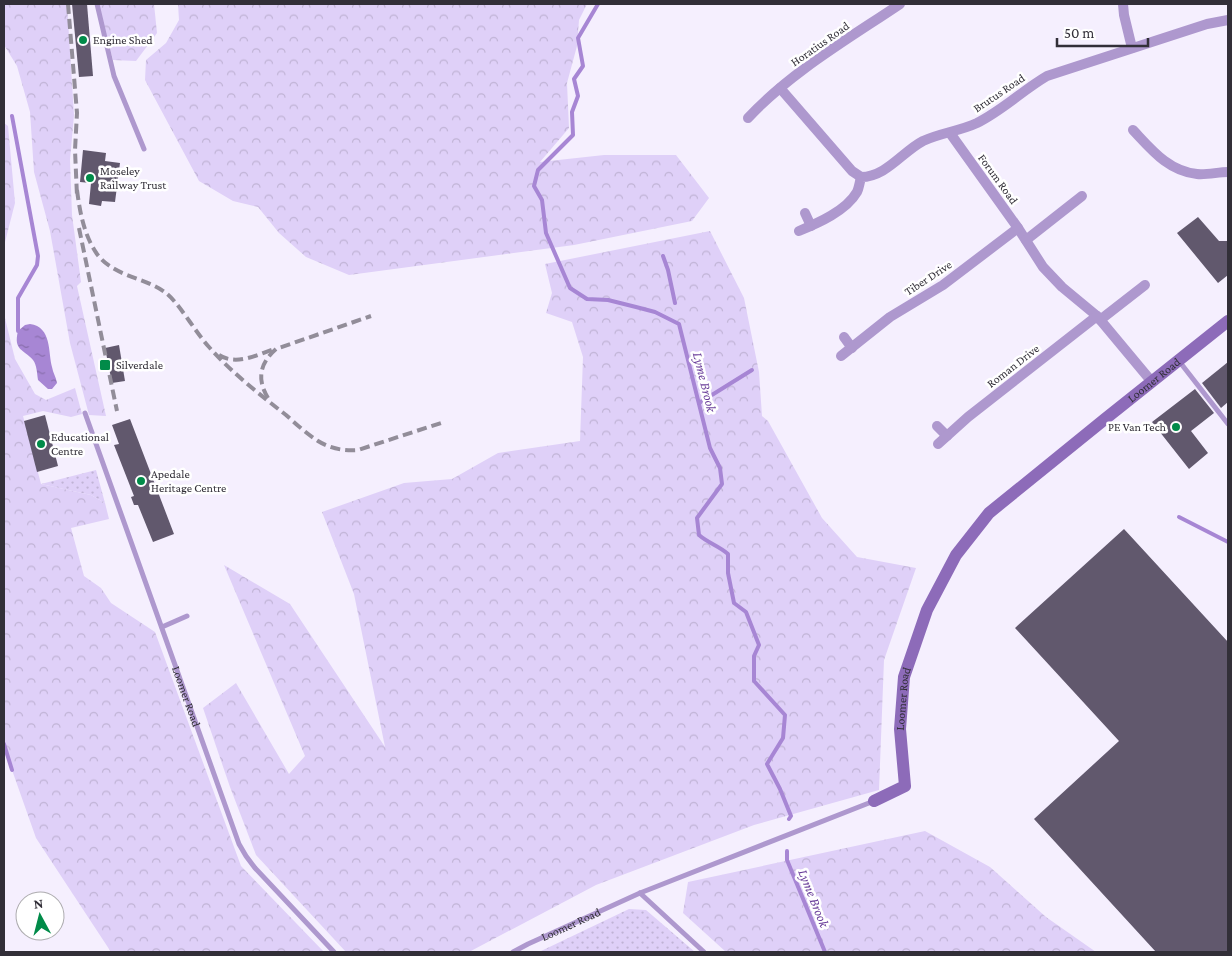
<svg xmlns="http://www.w3.org/2000/svg" width="1232" height="956" font-family="'Crimson Pro',serif">
<defs>
<pattern id="grass-dots" width="8" height="8" patternUnits="userSpaceOnUse" patternTransform="scale(1.25)"><rect width="8" height="8" fill="#dfd0f8"/><path d="M2 2h.1M6 6h.1" fill="none" stroke="#c0b3d5" stroke-width="1.8" stroke-linecap="round"/></pattern>
<pattern id="forest-crowns" width="20" height="18" patternUnits="userSpaceOnUse" patternTransform="scale(1.25)"><rect width="20" height="18" fill="#dfd0f8"/><path d="M2 6a3 3 0 1 1 6 0M12 15a3 3 0 1 1 6 0" fill="none" stroke="#c0b3d5"/></pattern>
<pattern id="water-ripples" width="26" height="14" patternUnits="userSpaceOnUse" patternTransform="scale(1.25)"><rect width="26" height="14" fill="#a786d4"/><path d="M2 4q2-2 4 0t4 0M15 11q2-2 4 0t4 0" fill="none" stroke="#896ead"/></pattern>
</defs>
<rect width="100%" height="100%" fill="#f5effe"/>
<g fill="url(#grass-dots)">
<path d="M96 470 105 503 91 495 41 484Z"/>
<path d="M629 909 646 910 695 952H539Z"/>
</g>
<g fill="url(#forest-crowns)">
<path d="M4 4H67L74 115 70 160 72 215 81 282 77 286 106 416 89 415 70 343 50 231 34 172 30 112 17 66 4 45Z"/>
<path d="M98 4H154L157 33 136 61 113 60Z"/>
<path d="M178 4H587L579 20 577 46 567 83 569 128 540 162 604 155H676L709 198 692 221 574 245 349 275 306 257 279 233 258 207 233 201 199 181 145 80 146 60 166 43 179 20Z"/>
<path d="M4 123 8 126 15 203 4 246Z"/>
<path d="M710 231 744 298 759 372 762 416 768 421 822 518 857 557 916 568 884 660 879 790 754 825 596 885 469 952H346L256 855 230 787 203 708 236 683 289 774 305 756 224 565 290 604 385 747 354 594 322 512 404 483 452 479 498 453 580 441 583 357 572 322 546 313 552 293 545 264Z"/>
<path d="M4 314 15 359 35 394 46 400 75 388 82 414 71 417 43 411 23 416 41 484 91 495 105 503 109 519 71 528 84 576 101 588 111 603 155 632 241 866 324 952H111L36 838 12 770 4 752Z"/>
<path d="M925 831 990 867 1046 917 1096 952H726L683 913 688 882Z"/>
</g>
<path fill="url(#water-ripples)" d="M30 324C52 327 48 352 52 367 53 373 56 377 57 383L52 389H48L38 380C37 374 37 365 33 360 24 349 13 351 18 331L25 325Z"/>
<g fill="none" stroke-linecap="round" stroke-linejoin="round">
<g stroke="#a786d4" stroke-width="4">
<path d="M598 4 578 38 583 66 574 79 578 96 572 112 573 135 538 170 534 186 542 200 546 233 570 288 587 299 608 300 636 307 655 312 679 324 710 448 720 468 722 484 697 518 699 535C708 543 719 546 728 554V573L734 603 746 612 759 645 754 656V681L785 715 783 738 767 764 780 789 791 816 789 819"/>
<path d="M12 116 38 256 37 265 18 298V331"/>
<path d="M663 256 668 270 675 303"/>
<path d="M699 403 752 370"/>
<path d="M1179 517 1228 542"/>
<path d="M4 744 12 770"/>
<path d="M787 851V860L825 952"/>
</g>
</g>
<g fill="#61586d">
<path d="M72 4H87L93 76 79 77Z"/>
<path d="M83 150 106 153 105 161 120 163 115 202 102 201 101 206 89 204 91 183 80 182Z"/>
<path d="M1198 217 1219 241H1228V275L1218 283 1177 233Z"/>
<path d="M119 345 125 381 112 383 105 348Z"/>
<path d="M1228 362V402L1221 408 1202 383Z"/>
<path d="M1195 389 1214 413 1191 431 1208 453 1189 469 1152 422Z"/>
<path d="M45 415 58 466 37 472 24 421Z"/>
<path d="M130 419 174 534 153 542 138 505H134L131 497 134 496 114 445 119 444 112 425Z"/>
<path d="M1124 529 1228 642V952H1156L1034 819 1119 741 1015 628Z"/>
</g>
<g fill="none" stroke-linecap="round" stroke-linejoin="round">
<g stroke="#ae98ce" stroke-width="5">
<path d="M97 4 114 76 144 149"/>
<path d="M1179 361 1228 424"/>
<path id="s1" d="M85 413 239 844 246 856 255 868 334 952"/>
<path d="M162 627 187 616"/>
<path d="M640 893 704 952"/>
<path id="s2" d="M513 952 528 944 640 893 874 801"/>
</g>
<g stroke="#ae98ce" stroke-width="10">
<path d="M1123 4 1124 15 1132 48"/>
<path d="M780 88 852 171 861 177"/>
<path d="M748 118C791 72 848 39 900 4"/>
<path d="M1133 130C1151 149 1168 171 1197 174 1207 175 1218 172 1228 172"/>
<path d="M950 133 1018 228 1043 267 1062 287 1097 316 1152 382"/>
<path d="M805 213 811 226"/>
<path d="M799 231C818 223 846 211 857 192 859 188 860 181 861 177 886 177 902 152 923 141 940 133 960 131 977 123 1003 110 1023 90 1047 76L1207 24 1228 20"/>
<path d="M1026 240 1082 196"/>
<path d="M1100 320 1145 285"/>
<path d="M844 337 852 348"/>
<path d="M841 356 890 317 943 285 1018 228"/>
<path d="M937 426 947 436"/>
<path d="M938 444 968 417 1097 316"/>
</g>
<path stroke="#8d6bb9" stroke-width="12" id="s3" d="M874 801 905 786 900 729 904 677 927 610 956 555 989 513 1105 419 1228 321"/>
<g stroke="#928d99" stroke-width="4" stroke-dasharray="10 5" stroke-linecap="butt">
<path d="M68 4 77 113 75 150 77 196"/>
<path d="M77 190C80 213 84 235 97 254 114 277 145 277 166 293 179 303 196 333 209 347 231 372 259 394 286 415 296 424 307 434 318 441 331 449 344 451 358 450L441 423"/>
<path d="M79 228 117 411"/>
<path d="M219 355C236 366 257 355 274 349"/>
<path d="M268 398C257 380 259 364 276 349L371 316"/>
</g>
</g>
<g fill="#018b49" stroke="#fff" stroke-width="2">
<circle cx="83" cy="40" r="5"/>
<circle cx="90" cy="178" r="5"/>
<rect x="99" y="359" width="12" height="12" rx="2.5"/>
<circle cx="1176" cy="427" r="5"/>
<circle cx="41" cy="444" r="5"/>
<circle cx="141" cy="481" r="5"/>
</g>
<g text-anchor="middle" stroke-width="5" stroke-linejoin="round" paint-order="stroke">
<g font-size="12" fill="#322f38" stroke="#fff" text-anchor="start">
<text x="93" y="44">Engine Shed</text>
<text x="100" y="175">Moseley<tspan x="100" dy="14">Railway Trust</tspan></text>
<text x="116" y="369">Silverdale</text>
<text x="1166" y="431" text-anchor="end">PE Van Tech</text>
<text x="51" y="441">Educational<tspan x="51" dy="14">Centre</tspan></text>
<text x="151" y="478">Apedale<tspan x="151" dy="14">Heritage Centre</tspan></text>
</g>
<g font-size="12" fill="#322f38" stroke="#fff">
<text transform="translate(820 44) rotate(-35)" y="4">Horatius Road</text>
<text transform="translate(999 93) rotate(-34)" y="4">Brutus Road</text>
<text transform="translate(998 179) rotate(54)" y="4">Forum Road</text>
<text transform="translate(928 278) rotate(-33)" y="4">Tiber Drive</text>
<text transform="translate(1013 366) rotate(-38)" y="4">Roman Drive</text>
<text dy="4" stroke="none"><textPath href="#s3" startOffset="542">Loomer Road</textPath></text>
<text dy="4" stroke="none"><textPath href="#s1" startOffset="301">Loomer Road</textPath></text>
<text dy="4" stroke="none"><textPath href="#s3" startOffset="122">Loomer Road</textPath></text>
<text dy="4" stroke="none"><textPath href="#s2" startOffset="64">Loomer Road</textPath></text>
</g>
<g font-size="14" font-style="italic" fill="#693d99" stroke="#fff">
<text transform="translate(705 382) rotate(76)" y="5">Lyme Brook</text>
<text transform="translate(814 898) rotate(68)" y="5">Lyme Brook</text>
</g>
</g>
<rect width="1232" height="956" fill="none" stroke="#322f38" stroke-width="10"/>
<g transform="translate(40 916) rotate(353)"><circle r="24" fill="#ffffff" stroke="#adacaf"/>
<path d="M0-4L9 19L0 12L-9 19Z" fill="#018b49"/>
<text y="-8" font-size="14" font-weight="bold" text-anchor="middle" fill="#322f38">N</text>
</g>
<path d="M1057 38v8h91v-8" fill="none" stroke="#322f38" stroke-width="2.5"/>
<text x="1064" y="38" font-size="15" fill="#322f38" stroke="#ffffff" stroke-width="4" paint-order="stroke">50 m</text>
</svg>
